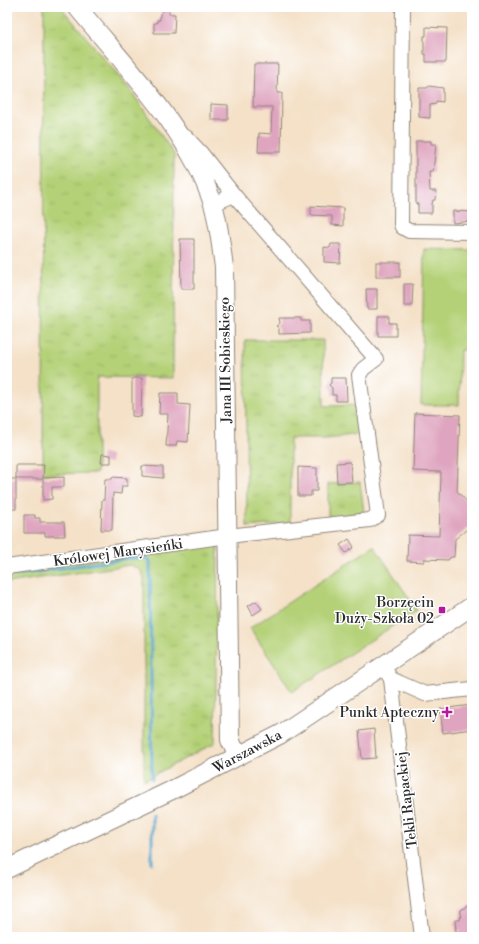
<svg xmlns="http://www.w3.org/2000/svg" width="479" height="944" font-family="'Libre Bodoni',serif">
<defs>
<pattern id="grass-tufts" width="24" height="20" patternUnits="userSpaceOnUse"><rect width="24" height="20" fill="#b4d177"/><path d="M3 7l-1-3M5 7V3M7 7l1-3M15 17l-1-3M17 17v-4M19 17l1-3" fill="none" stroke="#9bb467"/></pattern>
</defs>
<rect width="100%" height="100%" fill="#fff"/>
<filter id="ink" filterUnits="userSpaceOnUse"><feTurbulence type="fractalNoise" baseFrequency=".025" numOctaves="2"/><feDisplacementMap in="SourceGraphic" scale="8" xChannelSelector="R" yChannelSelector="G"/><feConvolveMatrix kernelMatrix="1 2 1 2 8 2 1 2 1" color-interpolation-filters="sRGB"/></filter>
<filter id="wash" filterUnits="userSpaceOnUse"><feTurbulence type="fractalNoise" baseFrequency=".012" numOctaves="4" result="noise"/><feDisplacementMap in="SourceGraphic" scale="16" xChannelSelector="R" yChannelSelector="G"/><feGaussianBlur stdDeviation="0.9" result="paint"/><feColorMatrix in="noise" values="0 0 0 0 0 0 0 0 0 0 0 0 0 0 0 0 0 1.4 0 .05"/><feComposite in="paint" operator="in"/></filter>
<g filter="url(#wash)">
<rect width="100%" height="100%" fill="#f4e1c8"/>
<g fill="url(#grass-tufts)" stroke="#707e51">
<path d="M44 7H61L131 91 174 154 173 378 97 377V473L43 474Z"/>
<path d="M245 340H323L324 406 358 405 362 434 326 438H290V523L247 527Z"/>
<path d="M360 482 364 512 328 518V484Z"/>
<path d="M213 543 218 548 215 743 144 780V577L140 570 131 565 7 583V572Z"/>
</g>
<g fill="#b4d177" stroke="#707e51">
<path d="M424 249 472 250V350H460L459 405H421Z"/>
<path d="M374 546 417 610 292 692 250 628Z"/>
</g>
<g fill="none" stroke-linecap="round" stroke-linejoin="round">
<g stroke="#59a4d1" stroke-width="3">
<path d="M7 576 131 558H146L150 561 152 779"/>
<path d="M152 814V863"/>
</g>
</g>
<g id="blocks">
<g fill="#dfa4bf">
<path d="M167 7H169V14H175L174 33H154V23H157V20H160V14Z"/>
<path d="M426 27 447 28 446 62H426V54H424V36H426Z"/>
<path d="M254 64H278L277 93H282L281 152H258L259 133 271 134 272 107H253Z"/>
<path d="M429 86 443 88V102L436 101V104L430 105V118L419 117V88H427Z"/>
<path d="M211 104 228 105V120H211Z"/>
<path d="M416 141H431V144H436L433 172H429L430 191H436L435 200H433L432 204V213H418V204H416Z"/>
<path d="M311 206 343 208V226L332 225V216L311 215Z"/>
<path d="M453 211 472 212V221L453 223Z"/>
<path d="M180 239H194V289H181Z"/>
<path d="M331 244H341L340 263 324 262V247L330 248Z"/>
<rect x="376" y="262" width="24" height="15"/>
<path d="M404 284H413L412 306H404Z"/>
<path d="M366 289H377V309H367Z"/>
<path d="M378 316H389V323H396V336H378Z"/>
<path d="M279 318H301V321H310V333L279 334V328L276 326 280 323Z"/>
<path d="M132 378H142L141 417 132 416Z"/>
<path d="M331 378H346L347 401H336V395H332V388L329 385 331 383Z"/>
<path d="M160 393H178V404L190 405 188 442 177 441 176 446H166L168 414H159Z"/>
<path d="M415 413 460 415 457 491 472 507V525L455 539 454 557H451L448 560 424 559V562L407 561 408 535 439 536 441 472 413 471Z"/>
<path d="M102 454 111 455V463H101Z"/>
<path d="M350 462 352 482 337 483 336 463Z"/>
<path d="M16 465H44L43 478 64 477V487H52V499L43 500V479H16Z"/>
<path d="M142 466 163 467V478L142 476Z"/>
<path d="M298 467 317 468V491H311V496H298Z"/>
<path d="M112 477 127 478V486H122L121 494 113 493 112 530H101L102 500H104L105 479H112Z"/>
<rect x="7" y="479" width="9" height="30"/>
<path d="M24 515H35V518H40V522H64L65 536H45V533H24Z"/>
<path d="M349 539 354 547 346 553 340 545Z"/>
<path d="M256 601 262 609 253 615 248 606Z"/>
<path d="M472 705V729L443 733 440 709Z"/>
<path d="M374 729 376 758 362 759 359 731Z"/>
<path d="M472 903V937H461V931L456 932 455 920H460L461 910Z"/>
</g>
</g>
</g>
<g filter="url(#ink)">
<use href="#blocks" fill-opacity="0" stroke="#90867a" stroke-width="1"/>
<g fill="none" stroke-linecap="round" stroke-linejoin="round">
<g stroke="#90867a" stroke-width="16">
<g id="minor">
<path d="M403 7 401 224 402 227 409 231 472 232"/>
<path d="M186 137 201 153 234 195"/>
<path d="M7 567 228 536 370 520 378 515 359 375 363 369 376 359 234 195 213 204"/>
<path d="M383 666 391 679 422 937"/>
<path d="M391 679 425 694 472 689"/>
</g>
</g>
<g stroke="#90867a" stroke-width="20">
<g id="major">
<path d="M77 7C126 67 189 130 213 204 219 224 221 246 224 267L230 740 238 756"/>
<path d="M7 869 172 790 281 734 472 606"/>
</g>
</g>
<use href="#minor" stroke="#fff" stroke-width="14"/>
<use href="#major" stroke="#fff" stroke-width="18"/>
</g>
</g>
<g fill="#b5179e" stroke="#fff" stroke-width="1.5">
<rect x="438" y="606" width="8" height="8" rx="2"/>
<path d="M445 706h4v4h4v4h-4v4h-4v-4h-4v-4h4z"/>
</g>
<g text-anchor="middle" stroke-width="3" stroke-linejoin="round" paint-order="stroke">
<g font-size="14" fill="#2b2b2b" stroke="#fff">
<text transform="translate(225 360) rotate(-91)" y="5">Jana III Sobieskiego</text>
<text transform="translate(118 552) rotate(-8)" y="5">Królowej Marysieńki</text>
<text transform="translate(247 751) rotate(-28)" y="5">Warszawska</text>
<text transform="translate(406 800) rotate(-97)" y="5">Tekli Rapackiej</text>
</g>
<g font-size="14" fill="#2b2b2b" stroke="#fff" text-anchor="end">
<text x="434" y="607">Borzęcin<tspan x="434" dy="16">Duży-Szkoła 02</tspan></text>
<text x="439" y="717">Punkt Apteczny</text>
</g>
</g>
<rect width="479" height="944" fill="none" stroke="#fff" stroke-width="24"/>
</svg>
